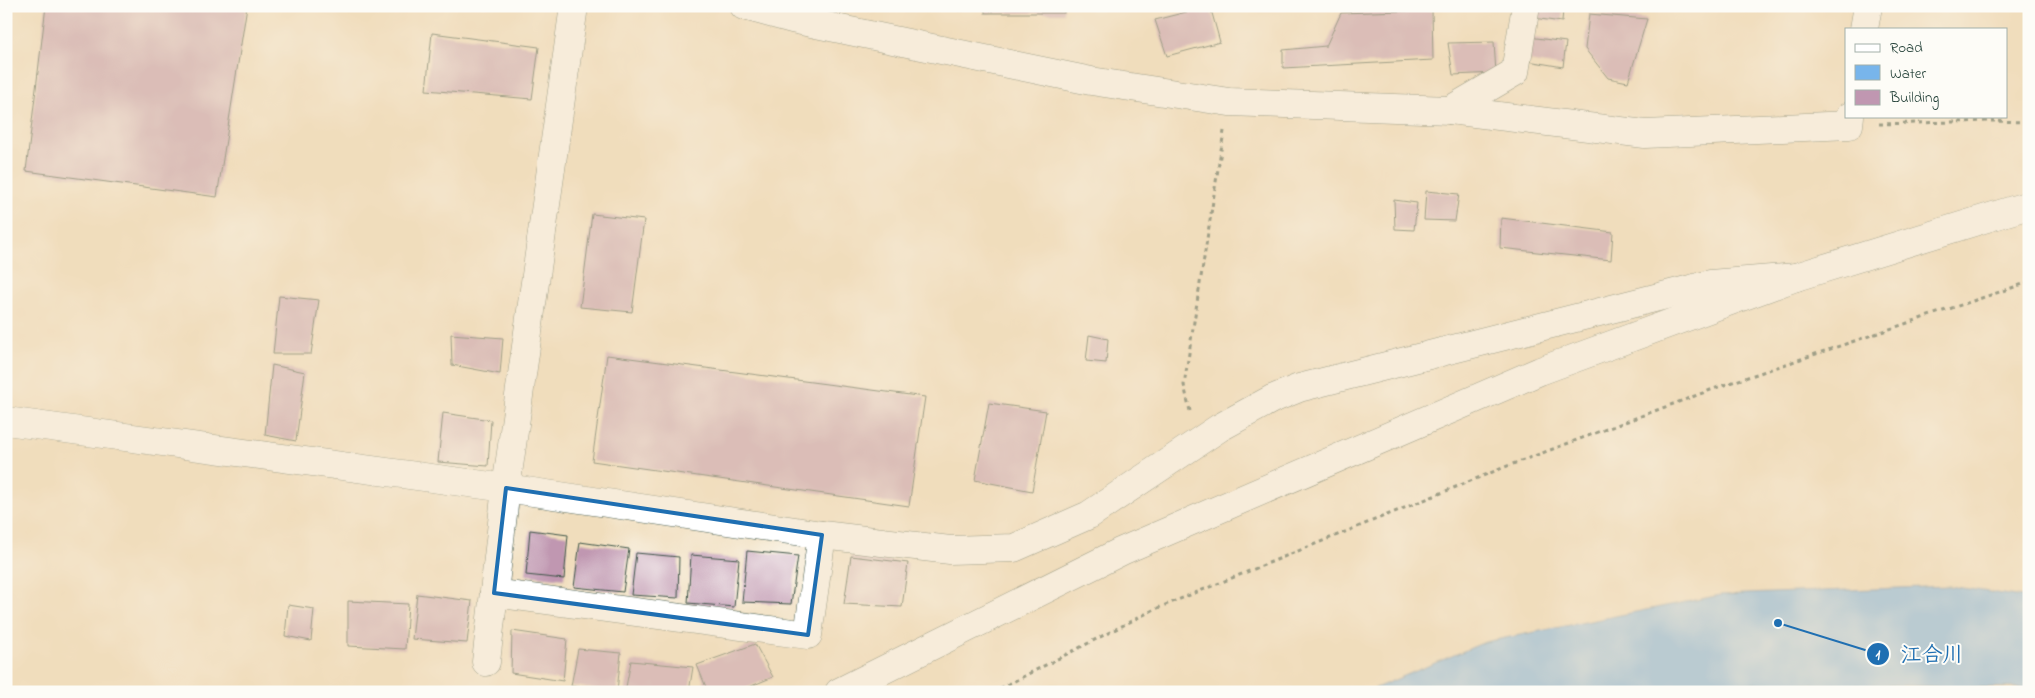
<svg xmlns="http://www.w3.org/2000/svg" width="2035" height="698" font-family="'Indie Flower','Klee One',sans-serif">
<rect width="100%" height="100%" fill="#fdfcf7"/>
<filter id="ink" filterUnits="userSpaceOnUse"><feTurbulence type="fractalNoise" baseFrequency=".02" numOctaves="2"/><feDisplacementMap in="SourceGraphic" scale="10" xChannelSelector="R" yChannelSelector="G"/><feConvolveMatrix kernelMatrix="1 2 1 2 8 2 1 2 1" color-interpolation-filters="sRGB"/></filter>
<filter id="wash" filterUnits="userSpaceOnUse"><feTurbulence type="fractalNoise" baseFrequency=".0096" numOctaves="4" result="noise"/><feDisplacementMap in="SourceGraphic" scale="20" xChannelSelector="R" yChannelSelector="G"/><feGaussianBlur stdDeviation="1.12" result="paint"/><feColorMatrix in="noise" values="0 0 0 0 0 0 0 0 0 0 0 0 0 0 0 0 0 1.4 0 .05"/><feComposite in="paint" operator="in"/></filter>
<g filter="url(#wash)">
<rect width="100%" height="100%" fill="#f0ddbc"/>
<path fill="#78b5eb" stroke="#4c7990" d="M1949 586 2029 598V690L2021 688 1741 683 1709 692H1366L1485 642 1721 595Z"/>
<g id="blocks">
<g fill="#c097b1">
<path d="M46 6H247L217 197 26 171Z"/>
<path d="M936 6H960V11Z"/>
<rect x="985" y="6" width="79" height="7"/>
<path d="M1210 6 1220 42 1167 56 1155 20Z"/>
<path d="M1535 6H1551L1563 9 1562 22 1533 18Z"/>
<path d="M1432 10 1433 60 1283 68V50L1326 46 1341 13Z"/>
<path d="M1589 14 1647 19 1628 82 1608 78 1585 49Z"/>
<path d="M432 33 539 47 532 99 426 90Z"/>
<path d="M1529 37 1566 42 1563 67 1528 61Z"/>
<path d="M1494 42 1496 73 1453 75 1448 43Z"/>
<path d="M1426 191 1459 194 1455 221 1424 220Z"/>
<path d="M1394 200 1417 203 1414 230 1395 229Z"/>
<path d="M592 214 644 220 632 312 580 307Z"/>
<path d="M1501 218 1613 232 1611 260 1500 248Z"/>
<path d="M279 296 319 300 311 354H273Z"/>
<path d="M451 334 503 338 500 374 452 365Z"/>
<path d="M1089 335 1108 339 1106 363 1086 361Z"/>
<path d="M607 355 925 397 909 506 592 461Z"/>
<path d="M272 365 305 372 296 441 265 435Z"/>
<path d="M989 403 1046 411 1032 491 975 480Z"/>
<path d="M443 413 491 420 488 466 438 462Z"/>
<path d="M530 530 568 535 564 579 526 575Z"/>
<path d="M580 542 629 549 623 592 574 587Z"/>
<path d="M747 551 798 556 791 604 742 602Z"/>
<path d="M636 553 679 557 678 598 631 595Z"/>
<path d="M691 555 739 559 734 607 688 603Z"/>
<path d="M851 556 908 563 902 607 844 604Z"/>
<path d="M417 594 472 601 467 643 412 639Z"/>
<path d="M348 601 408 604 405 649 348 646Z"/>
<path d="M288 605 314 609 311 641 285 636Z"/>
<path d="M512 631 567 639 563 681 511 673Z"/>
<path d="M755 644 773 677 737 692H708L697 665Z"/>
<path d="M578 649 621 653 617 691 571 686Z"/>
<path d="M631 661 693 667 689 692H625Z"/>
</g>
</g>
</g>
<g filter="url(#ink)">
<use href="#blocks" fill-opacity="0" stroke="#3e5548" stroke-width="1"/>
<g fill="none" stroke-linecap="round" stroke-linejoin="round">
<g stroke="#3e5548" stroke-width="29">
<g id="minor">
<path d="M744 6 792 19 1091 81 1229 102 1450 110 1645 134 1849 125 1850 116"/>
<path d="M1864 29 1868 6"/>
<path d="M1450 110 1515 72 1526 6"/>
<path d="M6 421 506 488 822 535 950 550 1014 548 1089 515 1219 428 1272 399 1299 388 1710 284 1796 277"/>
<path d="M494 593 808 635 822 535"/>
<path d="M486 662 506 488 574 6"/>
<path d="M839 692 1122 551 1540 371 1796 277 2029 205"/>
</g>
</g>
<g stroke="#3e5548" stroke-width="3" stroke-dasharray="4 4" stroke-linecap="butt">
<path d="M1879 124 1991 121 2029 122"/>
<path d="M1190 411 1184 385 1224 131"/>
<path d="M993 692 1153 610 1510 465 1724 385 2029 282"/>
</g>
<use href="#minor" stroke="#fff" stroke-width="28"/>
</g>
</g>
<path d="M0 0H2035V698H0ZM506 488 822 535 808 635 494 593Z" fill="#f0ddbc" fill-opacity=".55" fill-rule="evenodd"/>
<path fill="none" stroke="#1f6fb2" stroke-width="4" stroke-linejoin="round" d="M506 488 822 535 808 635 494 593Z"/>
<path fill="none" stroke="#1f6fb2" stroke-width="2" d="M1778 623L1878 654"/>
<g fill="#1f6fb2" stroke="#fdfcf7" stroke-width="2">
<circle cx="1778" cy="623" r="5"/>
<circle cx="1878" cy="654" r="12"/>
</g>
<g font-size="15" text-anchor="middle" font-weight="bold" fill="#fff">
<text x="1878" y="659">1</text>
</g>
<g font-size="21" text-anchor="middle" font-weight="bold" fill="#1f6fb2" stroke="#fdfcf7" stroke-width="4" stroke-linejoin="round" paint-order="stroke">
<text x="1932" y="661">江合川</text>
</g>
<rect width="2035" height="698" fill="none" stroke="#fdfcf7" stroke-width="25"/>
<rect x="1845" y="28" width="162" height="90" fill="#fdfcf7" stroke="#a4b0a9"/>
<rect x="1855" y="44" width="25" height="8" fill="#ffffff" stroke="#a4b0a9"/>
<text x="1890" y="52" font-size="15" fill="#1f3d34">Road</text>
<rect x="1855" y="65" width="25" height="15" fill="#78b5eb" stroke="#a4b0a9"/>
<text x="1890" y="78" font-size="15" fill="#1f3d34">Water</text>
<rect x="1855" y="90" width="25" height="15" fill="#c097b1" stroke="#a4b0a9"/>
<text x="1890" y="102" font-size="15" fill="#1f3d34">Building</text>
</svg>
